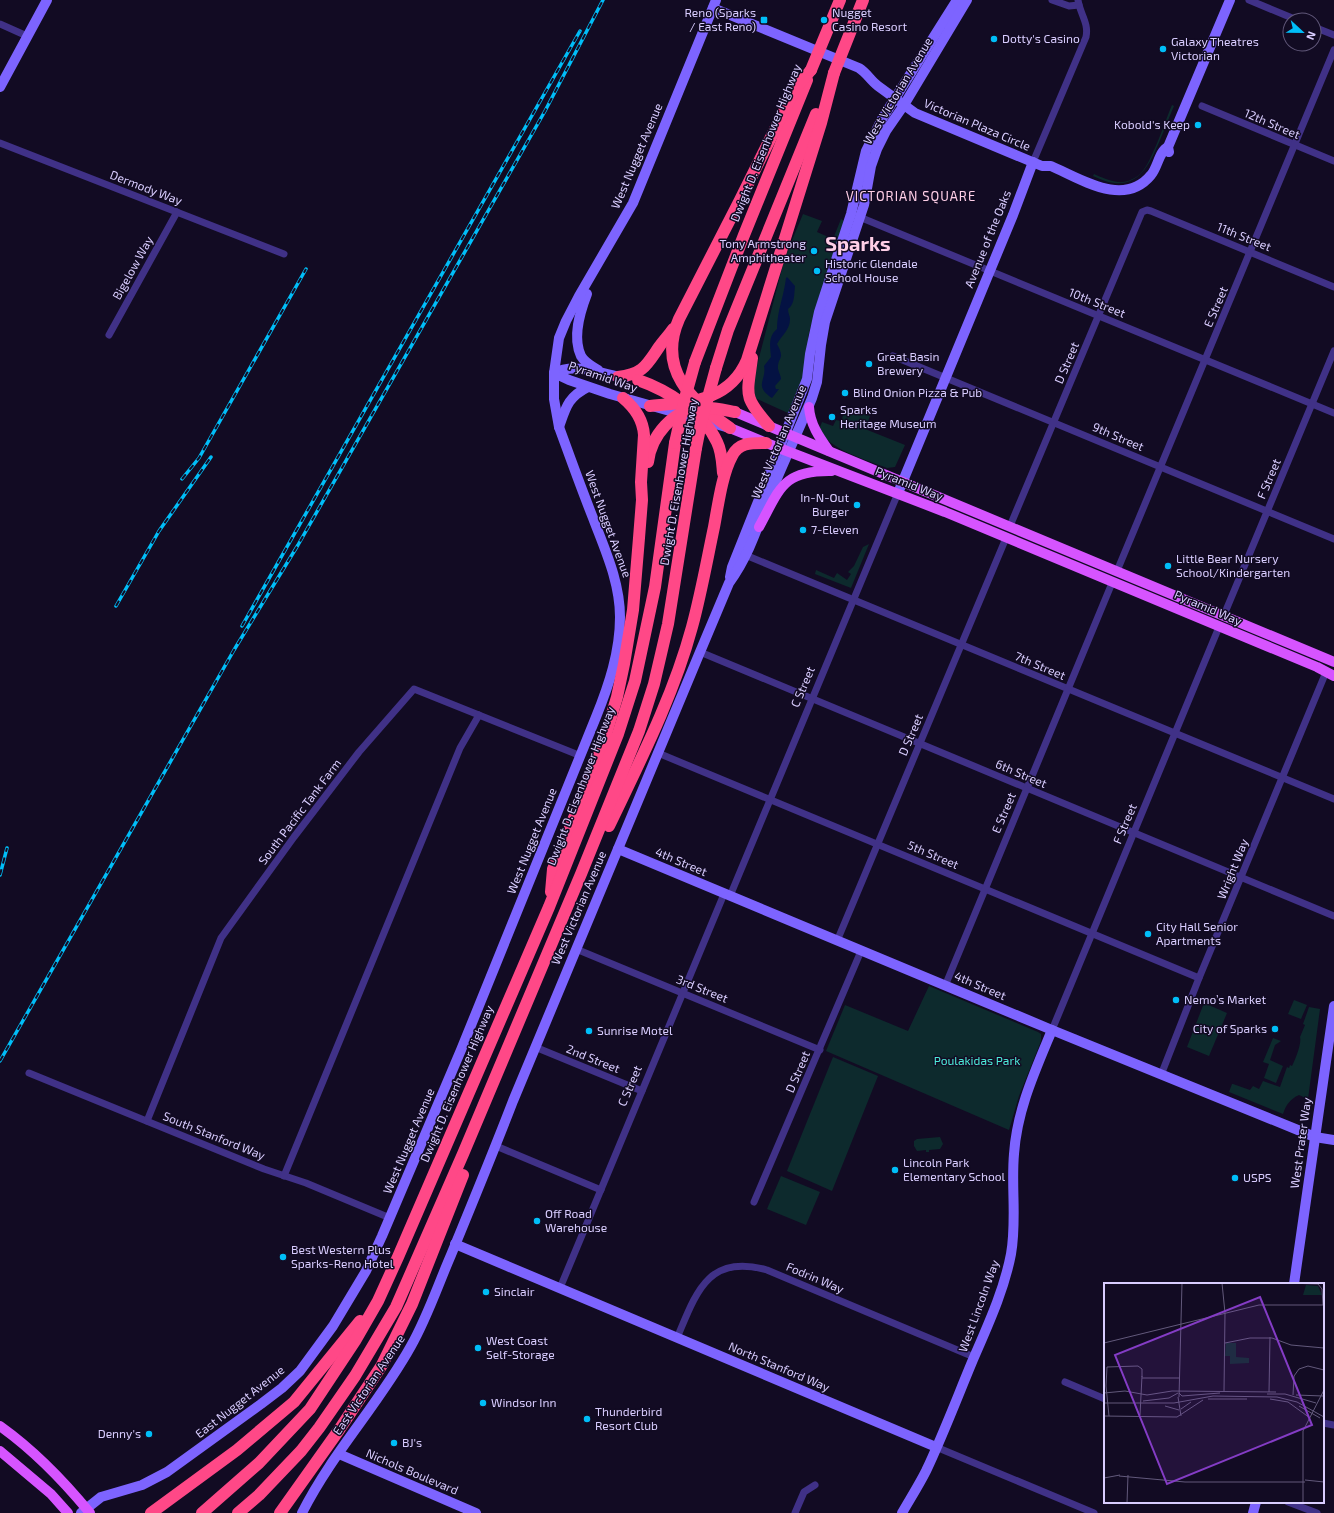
<svg xmlns="http://www.w3.org/2000/svg" width="1334" height="1513" font-family="'Exo 2',sans-serif">
<rect width="100%" height="100%" fill="#120b23"/>
<g fill="#0d2a2d">
<path d="M1172 105 1174 106C1169 117 1165 129 1160 140 1151 161 1141 186 1114 183 1106 182 1100 179 1093 176L1094 174C1101 177 1109 181 1118 182 1126 183 1135 179 1141 173 1152 162 1165 121 1172 105Z"/>
<path d="M803 214 822 221 817 232 833 239 841 219 844 221 815 316 811 325 808 337 810 340 805 377 788 413 755 398 753 381 785 257Z"/>
<path d="M846 408 870 416 865 429 905 445 895 467 887 468C865 459 832 451 819 430L822 422 833 426 836 420 841 421Z"/>
<path d="M869 544 851 588 815 574 816 570 834 578 837 573 847 580 851 574 848 572 854 566 863 547Z"/>
<path d="M929 986 1038 1032 1041 1034V1041L1019 1096 1009 1130 826 1051 845 1005 908 1031Z"/>
<path d="M1294 1000 1307 1005 1301 1019 1288 1014Z"/>
<path d="M1204 1003 1227 1013 1209 1056 1187 1047Z"/>
<path d="M1309 1007 1320 1009 1308 1099 1299 1095C1290 1099 1286 1105 1283 1114L1229 1092 1232 1084H1233L1250 1090 1253 1086 1259 1089 1263 1081 1280 1087 1287 1067 1289 1068 1290 1065 1292 1066C1295 1060 1302 1043 1300 1037L1305 1025 1303 1024Z"/>
<path d="M1273 1038 1281 1041 1275 1045 1270 1060 1283 1066 1276 1083 1264 1078 1269 1064 1263 1062Z"/>
<path d="M833 1057 878 1076 832 1191 787 1171Z"/>
<path d="M940 1137 943 1144 940 1149 929 1150V1152H926V1150L917 1151 914 1146V1141L917 1139Z"/>
<path d="M781 1176 820 1192 806 1225 767 1209Z"/>
</g>
<path fill="#041243" d="M787 277 795 286C794 294 795 304 788 309 788 313 790 316 790 319 790 330 782 335 777 344 786 360 777 357 778 369 779 373 781 376 781 379L775 386 776 389H779L772 398C753 385 767 381 764 366L771 357C770 347 768 336 777 329 777 311 784 296 786 278Z"/>
<g fill="none" stroke-linecap="round" stroke-linejoin="round">
<g stroke="#403187" stroke-width="7">
<path d="M1052 0 1069 6 1079 5"/>
<path d="M1249 0 1297 20"/>
<path d="M0 24 27 36"/>
<path d="M1314 27 1334 35"/>
<path d="M1202 106 1334 161"/>
<path d="M0 143 284 254"/>
<path d="M1033 162 1086 37C1089 23 1080 14 1078 0"/>
<path d="M857 216 1334 413"/>
<path d="M109 335 177 212"/>
<path d="M893 356 1334 539"/>
<path d="M1010 526 1142 212 1147 210 1151 211 1334 287"/>
<path d="M743 554 1334 799"/>
<path d="M1117 571 1334 50"/>
<path d="M1224 615 1334 351"/>
<path d="M700 652 1334 916"/>
<path d="M658 753 1199 978"/>
<path d="M730 896 898 493"/>
<path d="M837 941 1006 538"/>
<path d="M576 949 820 1050"/>
<path d="M945 986 1112 583"/>
<path d="M1052 1030 1219 627"/>
<path d="M535 1047 642 1091"/>
<path d="M29 1073 264 1169 306 1183 390 1218"/>
<path d="M1161 1075 1199 978 1326 672"/>
<path d="M147 1121 221 938 294 837 359 752 414 689 581 756"/>
<path d="M496 1146 601 1190"/>
<path d="M284 1176 460 748 479 715"/>
<path d="M754 1202 861 951"/>
<path d="M560 1288 724 894"/>
<path d="M677 1338C696 1293 708 1253 767 1270L974 1357"/>
<path d="M1065 1382 1105 1399"/>
<path d="M1323 1423 1334 1425"/>
<path d="M936 1447 1094 1513"/>
<path d="M1288 1502 1317 1513"/>
<path d="M795 1513 804 1492 815 1485"/>
</g>
<g stroke="#7d64ff" stroke-width="10">
<path d="M713 8 859 68C867 73 870 80 878 86L915 113 1042 166H1051C1081 179 1124 208 1151 175 1158 167 1159 151 1168 147"/>
<path d="M0 87 47 0"/>
<path d="M1169 152 1168 147 1230 0"/>
<path d="M587 294C580 312 572 337 581 356 585 363 592 366 598 370"/>
<path d="M554 373C575 362 602 374 625 378"/>
<path d="M554 373 569 380 610 394 726 427"/>
<path d="M559 427C566 407 568 397 588 387"/>
<path d="M898 493 1013 215 1033 162"/>
<path d="M730 577 732 567 807 379 810 354 819 312 851 214 866 151 882 119 957 0"/>
<path d="M618 849 1052 1030 1315 1137 1334 1140"/>
<path d="M455 1244 936 1447"/>
<path d="M1294 1284 1334 1006"/>
<path d="M339 1454 476 1513"/>
<path d="M81 1513 101 1497 142 1485 167 1472 261 1404 282 1388 300 1371 333 1326 366 1271 382 1236 461 1050 596 717C609 685 620 652 620 617 620 582 605 550 593 518 581 488 570 457 559 427L554 399V373L559 338 566 321 579 296 633 203 716 0"/>
<path d="M302 1513C332 1453 379 1404 411 1346 427 1318 438 1285 451 1255 472 1204 493 1153 513 1101L700 652 729 583C748 557 757 529 768 500 782 465 798 432 812 398L817 382 821 345 825 322 864 205 871 166 877 149 886 131 904 105 967 0"/>
<path d="M902 1513C910 1499 919 1485 926 1471 943 1435 957 1398 972 1362 987 1327 1004 1291 1011 1254 1017 1221 1011 1187 1014 1154 1017 1110 1035 1071 1052 1030"/>
<path d="M1253 1513 1256 1502"/>
</g>
<g stroke="#d654ff" stroke-width="10">
<path d="M809 407C810 424 819 437 829 451"/>
<path d="M735 412 1334 662"/>
<path d="M730 428 779 448 945 512 1317 667 1334 676"/>
<path d="M759 527C780 489 782 470 832 471"/>
<path d="M0 1426C35 1451 63 1480 90 1513"/>
<path d="M0 1451 51 1494 68 1513"/>
</g>
<g stroke="#ff4887" stroke-width="12">
<path d="M752 358C747 396 743 396 769 426"/>
<path d="M695 362 744 235 807 80"/>
<path d="M716 368 728 330 741 298 816 114"/>
<path d="M618 377C643 374 646 366 659 347 663 341 669 335 673 329"/>
<path d="M638 380C667 390 704 413 717 442 722 452 722 462 723 473"/>
<path d="M650 406C690 402 729 402 747 360L821 123 834 73"/>
<path d="M730 428C691 401 657 369 679 319L740 200 795 89 811 70"/>
<path d="M648 462C651 436 673 409 701 408 712 407 724 410 735 412"/>
<path d="M609 826C640 761 673 697 692 627 701 594 707 560 714 527 718 506 722 474 732 456 739 442 752 443 766 443"/>
<path d="M551 892 553 869 585 791 603 744 617 697 624 664 633 610 639 538 642 500 641 482 644 435C643 419 635 408 623 398"/>
<path d="M151 1513 237 1450 294 1402 360 1321"/>
<path d="M202 1513 259 1463 310 1409 355 1341 378 1301 398 1257 549 907 618 734 635 681 655 587 675 443"/>
<path d="M238 1513 259 1495 301 1451 319 1428 355 1376 396 1307 463 1154 581 874 639 731 654 684 668 624 696 448"/>
<path d="M280 1513 339 1430 382 1365 412 1304 463 1175"/>
</g>
<g stroke="#00bef8" stroke-width="3.5">
<g id="rail">
<path d="M182 479 199 458 306 269"/>
<path d="M116 606 159 531 211 457"/>
<path d="M242 626 580 31"/>
<path d="M0 875 7 848"/>
<path d="M0 1061 234 650 298 545 545 111 603 0"/>
</g>
</g>
<use href="#rail" stroke="#120b23" stroke-width="2" stroke-dasharray="6" stroke-linecap="butt"/>
<g stroke="#ff4887" stroke-width="12">
<path d="M811 70 840 0"/>
<path d="M834 73 863 0"/>
<path d="M675 443 685 398 695 362"/>
<path d="M696 448 701 423 716 368"/>
</g>
</g>
<g fill="#00bef8" stroke="#120b23" stroke-width="1.5">
<rect x="760" y="16" width="8" height="8" rx="2"/>
<circle cx="824" cy="20" r="4"/>
<circle cx="994" cy="39" r="4"/>
<circle cx="1163" cy="49" r="4"/>
<circle cx="1198" cy="125" r="4"/>
<circle cx="814" cy="251" r="4"/>
<circle cx="817" cy="271" r="4"/>
<circle cx="869" cy="364" r="4"/>
<circle cx="845" cy="393" r="4"/>
<circle cx="832" cy="417" r="4"/>
<circle cx="857" cy="505" r="4"/>
<circle cx="803" cy="530" r="4"/>
<circle cx="1168" cy="566" r="4"/>
<circle cx="1148" cy="934" r="4"/>
<circle cx="1176" cy="1000" r="4"/>
<circle cx="1275" cy="1029" r="4"/>
<circle cx="589" cy="1031" r="4"/>
<circle cx="895" cy="1170" r="4"/>
<circle cx="1235" cy="1178" r="4"/>
<circle cx="537" cy="1221" r="4"/>
<circle cx="283" cy="1257" r="4"/>
<circle cx="486" cy="1292" r="4"/>
<circle cx="478" cy="1348" r="4"/>
<circle cx="483" cy="1403" r="4"/>
<circle cx="587" cy="1419" r="4"/>
<circle cx="149" cy="1434" r="4"/>
<circle cx="394" cy="1443" r="4"/>
</g>
<g text-anchor="middle" stroke-width="3" stroke-linejoin="round" paint-order="stroke">
<g font-size="12" fill="#d9cdff" stroke="#120b23" text-anchor="start">
<text x="756" y="17" text-anchor="end">Reno (Sparks<tspan x="756" dy="14">/ East Reno)</tspan></text>
<text x="832" y="17">Nugget<tspan x="832" dy="14">Casino Resort</tspan></text>
<text x="1002" y="43">Dotty's Casino</text>
<text x="1171" y="46">Galaxy Theatres<tspan x="1171" dy="14">Victorian</tspan></text>
<text x="1190" y="129" text-anchor="end">Kobold's Keep</text>
<text x="806" y="248" text-anchor="end">Tony Armstrong<tspan x="806" dy="14">Amphitheater</tspan></text>
<text x="825" y="268">Historic Glendale<tspan x="825" dy="14">School House</tspan></text>
<text x="877" y="361">Great Basin<tspan x="877" dy="14">Brewery</tspan></text>
<text x="853" y="397">Blind Onion Pizza &amp; Pub</text>
<text x="840" y="414">Sparks<tspan x="840" dy="14">Heritage Museum</tspan></text>
<text x="849" y="502" text-anchor="end">In-N-Out<tspan x="849" dy="14">Burger</tspan></text>
<text x="811" y="534">7-Eleven</text>
<text x="1176" y="563">Little Bear Nursery<tspan x="1176" dy="14">School/Kindergarten</tspan></text>
<text x="1156" y="931">City Hall Senior<tspan x="1156" dy="14">Apartments</tspan></text>
<text x="1184" y="1004">Nemo’s Market</text>
<text x="1267" y="1033" text-anchor="end">City of Sparks</text>
<text x="597" y="1035">Sunrise Motel</text>
<text x="903" y="1167">Lincoln Park<tspan x="903" dy="14">Elementary School</tspan></text>
<text x="1243" y="1182">USPS</text>
<text x="545" y="1218">Off Road<tspan x="545" dy="14">Warehouse</tspan></text>
<text x="291" y="1254">Best Western Plus<tspan x="291" dy="14">Sparks-Reno Hotel</tspan></text>
<text x="494" y="1296">Sinclair</text>
<text x="486" y="1345">West Coast<tspan x="486" dy="14">Self-Storage</tspan></text>
<text x="491" y="1407">Windsor Inn</text>
<text x="595" y="1416">Thunderbird<tspan x="595" dy="14">Resort Club</tspan></text>
<text x="141" y="1438" text-anchor="end">Denny's</text>
<text x="402" y="1447">BJ's</text>
</g>
<g font-size="12" fill="#d9cdff" stroke="#120b23">
<text transform="translate(898 91) rotate(-59)" y="4">West Victorian Avenue</text>
<text transform="translate(1272 124) rotate(23)" y="4">12th Street</text>
<text transform="translate(977 125) rotate(23)" y="4">Victorian Plaza Circle</text>
<text transform="translate(766 143) rotate(-68)" y="4">Dwight D. Eisenhower Highway</text>
<text transform="translate(637 156) rotate(-67)" y="4">West Nugget Avenue</text>
<text transform="translate(146 188) rotate(21)" y="4">Dermody Way</text>
<text transform="translate(1244 237) rotate(22)" y="4">11th Street</text>
<text transform="translate(988 239) rotate(-68)" y="4">Avenue of the Oaks</text>
<text transform="translate(133 268) rotate(-61)" y="4">Bigelow Way</text>
<text transform="translate(1097 303) rotate(22)" y="4">10th Street</text>
<text transform="translate(1216 307) rotate(-67)" y="4">E Street</text>
<text transform="translate(1067 363) rotate(-67)" y="4">D Street</text>
<text transform="translate(603 377) rotate(19)" y="4">Pyramid Way</text>
<text transform="translate(1118 437) rotate(23)" y="4">9th Street</text>
<text transform="translate(779 442) rotate(-67)" y="4">West Victorian Avenue</text>
<text transform="translate(1269 479) rotate(-67)" y="4">F Street</text>
<text transform="translate(679 482) rotate(-80)" y="4">Dwight D. Eisenhower Highway</text>
<text transform="translate(909 484) rotate(22)" y="4">Pyramid Way</text>
<text transform="translate(608 524) rotate(70)" y="4">West Nugget Avenue</text>
<text transform="translate(1208 608) rotate(23)" y="4">Pyramid Way</text>
<text transform="translate(1040 666) rotate(23)" y="4">7th Street</text>
<text transform="translate(803 687) rotate(-67)" y="4">C Street</text>
<text transform="translate(911 735) rotate(-67)" y="4">D Street</text>
<text transform="translate(1021 774) rotate(23)" y="4">6th Street</text>
<text transform="translate(581 786) rotate(-69)" y="4">Dwight D. Eisenhower Highway</text>
<text transform="translate(300 812) rotate(-53)" y="4">South Pacific Tank Farm</text>
<text transform="translate(1004 813) rotate(-67)" y="4">E Street</text>
<text transform="translate(1125 824) rotate(-67)" y="4">F Street</text>
<text transform="translate(532 841) rotate(-68)" y="4">West Nugget Avenue</text>
<text transform="translate(933 855) rotate(23)" y="4">5th Street</text>
<text transform="translate(681 862) rotate(23)" y="4">4th Street</text>
<text transform="translate(1233 869) rotate(-68)" y="4">Wright Way</text>
<text transform="translate(579 908) rotate(-67)" y="4">West Victorian Avenue</text>
<text transform="translate(980 986) rotate(23)" y="4">4th Street</text>
<text transform="translate(702 989) rotate(22)" y="4">3rd Street</text>
<text transform="translate(593 1059) rotate(22)" y="4">2nd Street</text>
<text transform="translate(798 1072) rotate(-67)" y="4">D Street</text>
<text transform="translate(457 1084) rotate(-67)" y="4">Dwight D. Eisenhower Highway</text>
<text transform="translate(630 1086) rotate(-67)" y="4">C Street</text>
<text transform="translate(214 1136) rotate(22)" y="4">South Stanford Way</text>
<text transform="translate(409 1141) rotate(-67)" y="4">West Nugget Avenue</text>
<text transform="translate(1301 1143) rotate(-82)" y="4">West Prater Way</text>
<text transform="translate(815 1278) rotate(23)" y="4">Fodrin Way</text>
<text transform="translate(979 1306) rotate(-70)" y="4">West Lincoln Way</text>
<text transform="translate(779 1367) rotate(23)" y="4">North Stanford Way</text>
<text transform="translate(369 1385) rotate(-56)" y="4">East Victorian Avenue</text>
<text transform="translate(240 1402) rotate(-38)" y="4">East Nugget Avenue</text>
<text transform="translate(412 1472) rotate(23)" y="4">Nichols Boulevard</text>
</g>
<g font-size="12" fill="#4cecda" stroke="#120b23">
<text x="977" y="1065">Poulakidas Park</text>
</g>
<g font-size="13" letter-spacing="1" fill="#ffcfe7" stroke="#120b23">
<text x="911" y="201">VICTORIAN SQUARE</text>
</g>
<g font-size="20" font-weight="bold" fill="#ffcfe7" stroke="#120b23">
<text x="858" y="251">Sparks</text>
</g>
</g>
<g transform="translate(1104 1283)">
<rect width="220" height="220" fill="#120b23"/>
<path d="M202 2 214 3 218 12H199ZM122 60H132V74L145 75V80L126 81V73H121Z" fill="#0d2a2d"/>
<path fill="none" stroke="#62597b" stroke-width="1" d="M118 0 121 30 120 108M183 0 214 1 218 6 219 22M0 60 155 22H220M121 60 146 55H168L187 62 220 65M38 95H75M165 109 166 54M0 110 21 108 43 112 68 108 172 109M75 110 78 113 116 110M163 111H181L212 120M189 112 190 93 195 86 204 83 220 87M192 112 219 113M74 114 77 133M75 114 78 0M104 116H143M166 116 184 119 206 135M39 118 65 115 74 110M0 120H70L109 113 173 114 193 119 220 134M61 123 75 127M195 123 216 135M77 126 87 119M36 132 38 93M0 133 73 134 99 117M5 133 2 103 3 84 34 83 38 86V94M15 193 81 199H201M0 195 16 192M201 197 220 199M23 220 24 192M199 220V148L220 107"/>
<path fill="#843cc5" fill-opacity="0.15" stroke="#843cc5" stroke-width="2" d="M156 14 208 142 63 201 11 72Z"/>
<rect width="220" height="220" fill="none" stroke="#d9cdff" stroke-width="2"/>
</g>
<g transform="translate(1302 32) rotate(112)"><circle r="19" fill="#120b23" stroke="#62597b"/>
<path d="M0-3L7 15L0 10L-7 15Z" fill="#00bef8"/>
<text y="-6" font-size="11" font-weight="bold" text-anchor="middle" fill="#d9cdff">N</text>
</g>
</svg>
